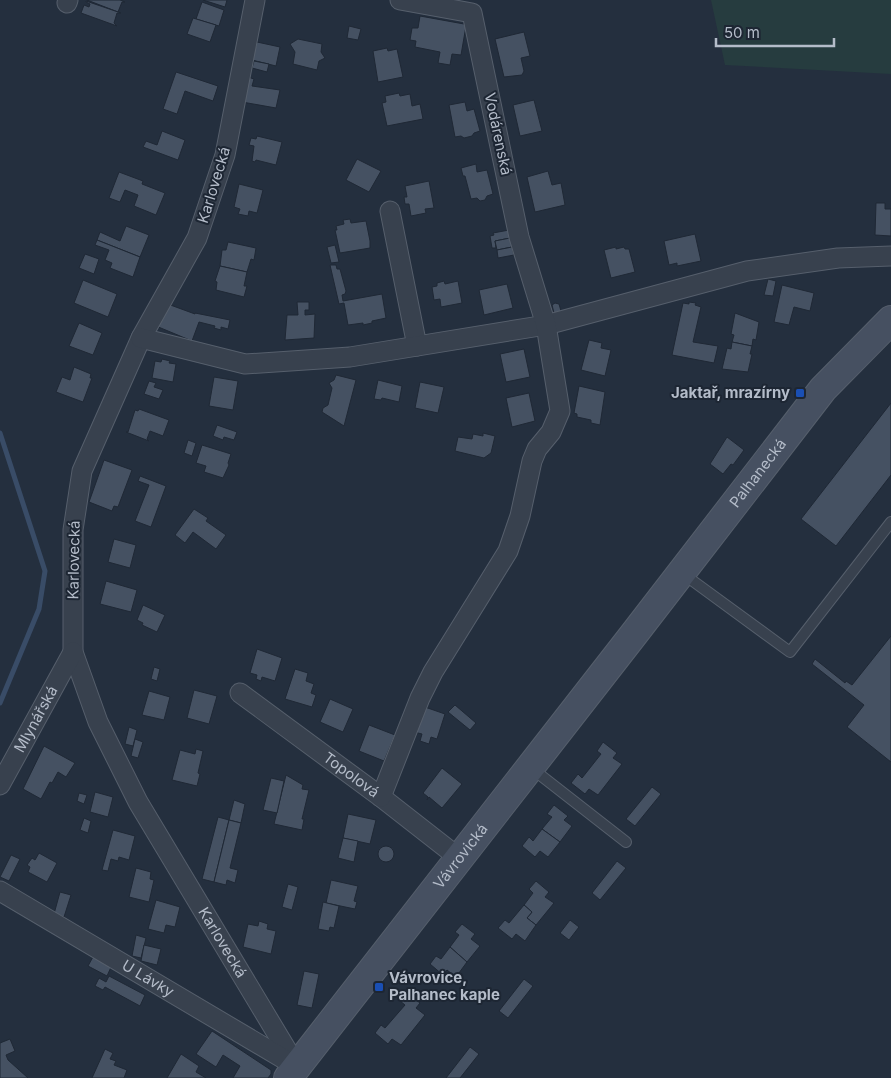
<svg xmlns="http://www.w3.org/2000/svg" width="891" height="1078" font-family="Inter,sans-serif">
<rect width="100%" height="100%" fill="#242f3e"/>
<path fill="#263c3f" d="M711 0H891V74L725 65Z"/>
<g fill="none" stroke-linecap="round" stroke-linejoin="round">
<path stroke="#394c67" stroke-width="5" d="M0 433 45 571 39 609 0 703"/>
</g>
<g fill="#455162" stroke="#1f2835">
<path d="M87 0H120L125 2H122L118 12Z"/>
<path d="M203 0H227L225 7Z"/>
<path d="M86 1 121 13H117L114 23 117 26 81 13 84 5 89 7 90 4 86 2Z"/>
<path d="M202 2 224 10 219 26 196 19Z"/>
<path d="M420 16 464 24 466 26 461 55 452 54 450 65 438 63 440 52 415 47 416 41 410 40 412 28H418Z"/>
<path d="M193 18 216 25 210 42 187 34Z"/>
<path d="M349 26 361 29 358 40 347 38Z"/>
<path d="M524 32 530 56 521 58 524 71 522 75 504 77 495 39Z"/>
<path d="M298 39 322 44 321 52 325 58 319 61 317 70 293 64 295 52 290 44Z"/>
<path d="M257 42 280 47 276 66 252 60Z"/>
<path d="M387 48 388 51 397 49 403 77 378 82 373 51Z"/>
<path d="M254 61 269 64 267 72 252 68Z"/>
<path d="M176 72 218 86 213 101 185 91 177 114 163 109Z"/>
<path d="M248 77 254 79 252 86 280 90 276 108 242 102Z"/>
<path d="M399 93 400 96 410 94 412 106 420 104 423 119 387 126 382 103 386 102 385 96Z"/>
<path d="M534 100 542 131 520 136 513 105Z"/>
<path d="M465 102 467 111 474 109 480 131 474 133 472 136 464 138 461 136 455 137 449 105Z"/>
<path d="M162 131 185 140 178 160 143 147 146 141 157 145Z"/>
<path d="M257 136 282 142 276 165 256 160 255 162 252 161 254 146 249 145 251 138 256 139Z"/>
<path d="M357 159 381 171 369 192 346 180Z"/>
<path d="M476 164 477 172 487 170 493 194 487 196 485 200 480 201 477 198 471 199 465 176H463L461 168Z"/>
<path d="M548 171 552 185 561 183 565 205 535 212 527 177Z"/>
<path d="M119 172 143 181 142 184 165 193 156 215 134 206 138 195 125 190 120 202 109 198Z"/>
<path d="M429 181 434 208 425 209 426 213 411 216 409 204H405L404 197H407L405 186Z"/>
<path d="M239 184 263 190 257 213 249 211 248 216 238 214 240 209 234 207Z"/>
<path d="M876 203H885V209H891V236L875 235Z"/>
<path d="M350 219 351 223 366 221 370 241V248L340 253 335 230H337L336 226 344 224 343 220Z"/>
<path d="M126 226 149 235 140 257 97 240 100 232 120 241Z"/>
<path d="M509 230 510 238 495 241 496 248H492L490 236 494 235 493 233Z"/>
<path d="M695 234 701 261 677 266V263L669 265 664 241Z"/>
<path d="M510 238 512 247 497 250 495 241Z"/>
<path d="M97 240 140 257 133 277 110 268 112 263 105 260 109 250 95 245Z"/>
<path d="M228 242 256 248 254 260 251 259 247 272 220 266 222 250H226Z"/>
<path d="M335 245 339 262 331 263 327 247Z"/>
<path d="M512 247 514 255 498 258 497 250Z"/>
<path d="M616 247V249L624 247 625 249H629L635 272 611 278 604 250Z"/>
<path d="M85 254 99 259 94 274 79 268Z"/>
<path d="M330 265H336L337 269H340L346 291 345 294 342 295 343 301 382 294 386 318 372 321V323L363 325V323L348 325 344 303 339 304Z"/>
<path d="M220 266 247 272 244 286H247L244 297 216 290 217 282 215 281Z"/>
<path d="M768 279 776 281 773 296 764 295Z"/>
<path d="M83 280 117 294 108 317 74 303Z"/>
<path d="M444 281 445 284 458 281 462 303 441 307 440 299 434 300 432 287 437 286V283Z"/>
<path d="M507 284 513 308 484 315 479 290Z"/>
<path d="M782 285 814 293 810 311 794 307 789 325 774 322Z"/>
<path d="M297 302H309V310H305V315L315 314 314 338 285 340 287 315H298Z"/>
<path d="M689 302 696 303 695 305 701 307 693 342 718 346 714 363 672 355 683 303 689 304Z"/>
<path d="M165 303 195 314V313L230 320 228 329 221 327V330L214 328 215 326 199 322 192 341 156 326Z"/>
<path d="M555 303 559 304 561 311 554 313 552 305Z"/>
<path d="M735 313 759 322 756 340 753 339 752 346 732 342 734 335 731 334Z"/>
<path d="M79 323 102 333 93 355 69 346Z"/>
<path d="M589 340 602 343 601 348 611 350 605 376 581 370Z"/>
<path d="M732 342 752 346 750 354H752L748 372 722 369 727 348 731 349Z"/>
<path d="M524 349 530 377 506 382 500 354Z"/>
<path d="M162 359 170 361 169 363 176 364 173 382 152 378 155 361 161 362Z"/>
<path d="M74 367 91 374 90 378H92L83 402 56 392 62 377 70 380Z"/>
<path d="M336 375 356 380 344 426 322 412 323 408 328 405 332 388 329 383 334 380Z"/>
<path d="M214 377 238 381 233 410 209 406Z"/>
<path d="M378 380 402 386 399 402 382 398 381 400 374 399Z"/>
<path d="M149 381 156 383 154 387 163 390 159 399 144 394Z"/>
<path d="M420 382 444 387 438 413 415 408Z"/>
<path d="M579 386 605 392 600 425 591 423V420L577 417V414L574 413Z"/>
<path d="M529 393 535 421 512 427 506 398Z"/>
<path d="M891 403V475L836 546 801 519Z"/>
<path d="M139 409 169 420 163 436 150 431 147 439 149 441 126 432H128L135 410 138 411Z"/>
<path d="M217 425 237 432 234 440 224 437 223 440 213 436Z"/>
<path d="M483 433 495 436 491 453 484 458 455 451 458 437 472 439 473 434 483 436Z"/>
<path d="M727 437 744 450 733 465 731 464 723 474 710 464Z"/>
<path d="M188 440 196 443 192 456 184 453Z"/>
<path d="M202 445 231 454 228 463 229 465 223 478 204 472 206 466 196 463Z"/>
<path d="M104 460 132 470 118 507 114 506 112 511 89 502Z"/>
<path d="M140 476 166 486 151 527 135 521 149 485 138 481Z"/>
<path d="M194 509 208 518 206 521 226 535 216 549 193 532 185 543 175 535Z"/>
<path d="M114 539 136 545 130 568 108 562Z"/>
<path d="M106 581 137 590 131 612 100 604Z"/>
<path d="M143 605 165 615 157 632 142 625 143 623 137 620Z"/>
<path d="M891 636V762L847 727 864 705 812 664 815 659 845 683 846 681 852 685Z"/>
<path d="M257 649 282 658 275 681 262 677 261 681 256 679 257 675 250 673Z"/>
<path d="M154 667 160 669 157 681 151 679Z"/>
<path d="M295 669 308 673 306 681 314 684 311 693 316 695 312 707 285 699Z"/>
<path d="M194 690 217 696 209 724 187 718Z"/>
<path d="M149 691 170 697 164 720 142 715Z"/>
<path d="M330 699 353 709 343 732 320 722Z"/>
<path d="M455 705 476 723 470 730 448 712Z"/>
<path d="M422 706 445 714 437 739 431 737 429 744 420 741 422 734 414 732Z"/>
<path d="M369 725 395 735 384 761 359 751Z"/>
<path d="M129 727 137 730 133 746 125 744Z"/>
<path d="M135 739 143 742 138 758 131 756Z"/>
<path d="M603 742 617 753 613 758 622 764 598 795 589 789 585 794 571 783 578 774 582 778 601 754 597 751Z"/>
<path d="M44 746 75 763 66 777 58 772 52 783 50 782 41 799 23 789Z"/>
<path d="M196 749 203 751 198 773 200 774 197 786 172 780 180 750 195 754Z"/>
<path d="M442 768 462 784 442 808 429 797 427 800 428 797 423 793Z"/>
<path d="M286 775 303 785 302 789 309 790 302 819H304L302 830 274 824Z"/>
<path d="M271 778 284 781 277 813 263 810Z"/>
<path d="M652 787 661 794 635 826 626 819Z"/>
<path d="M95 792 113 797 108 817 90 812Z"/>
<path d="M79 793 87 795 84 804 77 801Z"/>
<path d="M234 800 245 804 241 823 229 820Z"/>
<path d="M554 805 568 816 564 820 572 826 560 842 542 829 552 817 547 814Z"/>
<path d="M348 814 376 820 370 844 343 838Z"/>
<path d="M218 817 229 820 214 882 202 879Z"/>
<path d="M84 818 91 821 88 833 80 830Z"/>
<path d="M229 820 241 823 230 868 238 870 235 883 227 880 226 885 214 882Z"/>
<path d="M542 829 560 842 548 857 540 851 535 857 522 846 529 837 533 841Z"/>
<path d="M113 830 135 836 129 860 119 857 118 861 111 859 108 871 102 870Z"/>
<path d="M343 838 358 841 354 862 338 858Z"/>
<circle cx="386" cy="854" r="8"/>
<path d="M39 853 57 863 47 882 28 872 30 867 27 865 32 858 35 860Z"/>
<path d="M11 855 20 859 9 881 0 877Z"/>
<path d="M617 861 626 868 600 900 592 893Z"/>
<path d="M136 868 151 872 150 879 154 880 149 902 129 897Z"/>
<path d="M331 880 358 886 354 901 357 902 355 909 326 903Z"/>
<path d="M536 881 549 892 545 897 554 903 536 925 527 918 532 912 524 905 533 893 529 889Z"/>
<path d="M288 884 298 887 292 910 282 907Z"/>
<path d="M60 892 71 895 64 917 54 914Z"/>
<path d="M156 900 180 907 175 927 166 925 164 933 148 929Z"/>
<path d="M323 902 339 906 334 928 330 927 329 931 318 929Z"/>
<path d="M524 905 532 912 527 918 536 925 525 941 516 934 512 939 498 928 505 920 509 923Z"/>
<path d="M570 920 579 927 569 940 560 933Z"/>
<path d="M259 921 268 924 267 929 276 931 271 954 243 947 248 924 258 926Z"/>
<path d="M462 924 475 934 471 939 480 946 467 962 450 947 459 935 455 932Z"/>
<path d="M136 935 146 938 141 958 132 956Z"/>
<path d="M144 945 161 949 157 965 141 961Z"/>
<path d="M450 947 467 962 456 977 447 970 443 975 430 964 436 956 441 959Z"/>
<path d="M94 955 112 965 107 976 88 966Z"/>
<path d="M304 971 319 974 312 1008 297 1005Z"/>
<path d="M109 976 145 995 140 1006 105 987 103 990 95 986 99 978 106 982Z"/>
<path d="M524 979 533 986 508 1018 499 1011Z"/>
<path d="M407 993 420 1003 416 1008 425 1015 401 1045 392 1039 388 1044 375 1033 381 1025 385 1028 405 1005 400 1001Z"/>
<path d="M212 1031 271 1070V1074L268 1078H233L240 1066 223 1055 216 1067 196 1054Z"/>
<path d="M10 1039 15 1051 6 1055 8 1060 28 1078H0V1043Z"/>
<path d="M470 1047 479 1054 460 1078H446Z"/>
<path d="M105 1049 113 1053 110 1059 116 1061 114 1065 127 1070 124 1078H92Z"/>
<path d="M181 1054 199 1066 196 1072 206 1078H167Z"/>
</g>
<g fill="none" stroke-linecap="round" stroke-linejoin="round">
<g stroke="#565f6c" stroke-width="12">
<g id="lane">
<path d="M682 573 790 652 891 522"/>
<path d="M530 767 626 842"/>
</g>
</g>
<g stroke="#565f6c" stroke-width="21">
<g id="street">
<path id="s1" d="M255 0 225 155 197 238 141 338 82 471 73 530V652L98 722 138 802 297 1067"/>
<path d="M67 3 68 0"/>
<path d="M390 211 417 346"/>
<path d="M141 338 245 364 350 357 546 325 747 271 838 258 891 256"/>
<path id="s2" d="M240 693 381 797 459 858"/>
<path id="s3" d="M0 785 73 652"/>
<path d="M381 797 420 698 433 672 508 551 520 516 532 461 537 449 551 432 560 411 546 325 519 237 472 13 400 0"/>
<path id="s4" d="M0 891 294 1065"/>
</g>
</g>
<g stroke="#565f6c" stroke-width="30">
<g id="secondary">
<path id="s5" d="M288 1078 634 634 823 389 891 320"/>
</g>
</g>
<use href="#lane" stroke="#38414e" stroke-width="10"/>
<use href="#street" stroke="#38414e" stroke-width="19"/>
<use href="#secondary" stroke="#465061" stroke-width="28"/>
</g>
<g fill="#1a4fb4" stroke="#1d2633" stroke-width="2">
<rect x="795" y="388" width="10" height="10" rx="2.5"/>
<rect x="374" y="982" width="10" height="10" rx="2.5"/>
</g>
<g text-anchor="middle" stroke-width="4" stroke-linejoin="round" paint-order="stroke">
<g font-size="15" fill="#b4bcc9" stroke="#1d2633">
<text transform="translate(498 134) rotate(78)" y="5">Vodárenská</text>
<text transform="translate(214 185) rotate(-73)" y="5">Karlovecká</text>
<text dy="5" stroke="none"><textPath href="#s5" startOffset="766">Palhanecká</textPath></text>
<text transform="translate(74 560) rotate(-89)" y="5">Karlovecká</text>
<text dy="5" stroke="none"><textPath href="#s3" startOffset="75">Mlynářská</textPath></text>
<text dy="5" stroke="none"><textPath href="#s2" startOffset="138">Topolová</textPath></text>
<text dy="5" stroke="none"><textPath href="#s5" startOffset="281">Vávrovická</textPath></text>
<text dy="5" stroke="none"><textPath href="#s1" startOffset="1015">Karlovecká</textPath></text>
<text dy="5" stroke="none"><textPath href="#s4" startOffset="172">U Lávky</textPath></text>
</g>
<g font-size="15" font-weight="bold" fill="#b4bcc9" stroke="#1d2633" text-anchor="end">
<text x="790" y="398">Jaktař, mrazírny</text>
<text x="389" y="983" text-anchor="start">Vávrovice,<tspan x="389" dy="17">Palhanec kaple</tspan></text>
</g>
</g>
<path d="M716 38v8h118v-8" fill="none" stroke="#b4bcc9" stroke-width="2.5"/>
<text x="724" y="38" font-size="15" fill="#b4bcc9" stroke="#1d2633" stroke-width="4" paint-order="stroke">50 m</text>
</svg>
